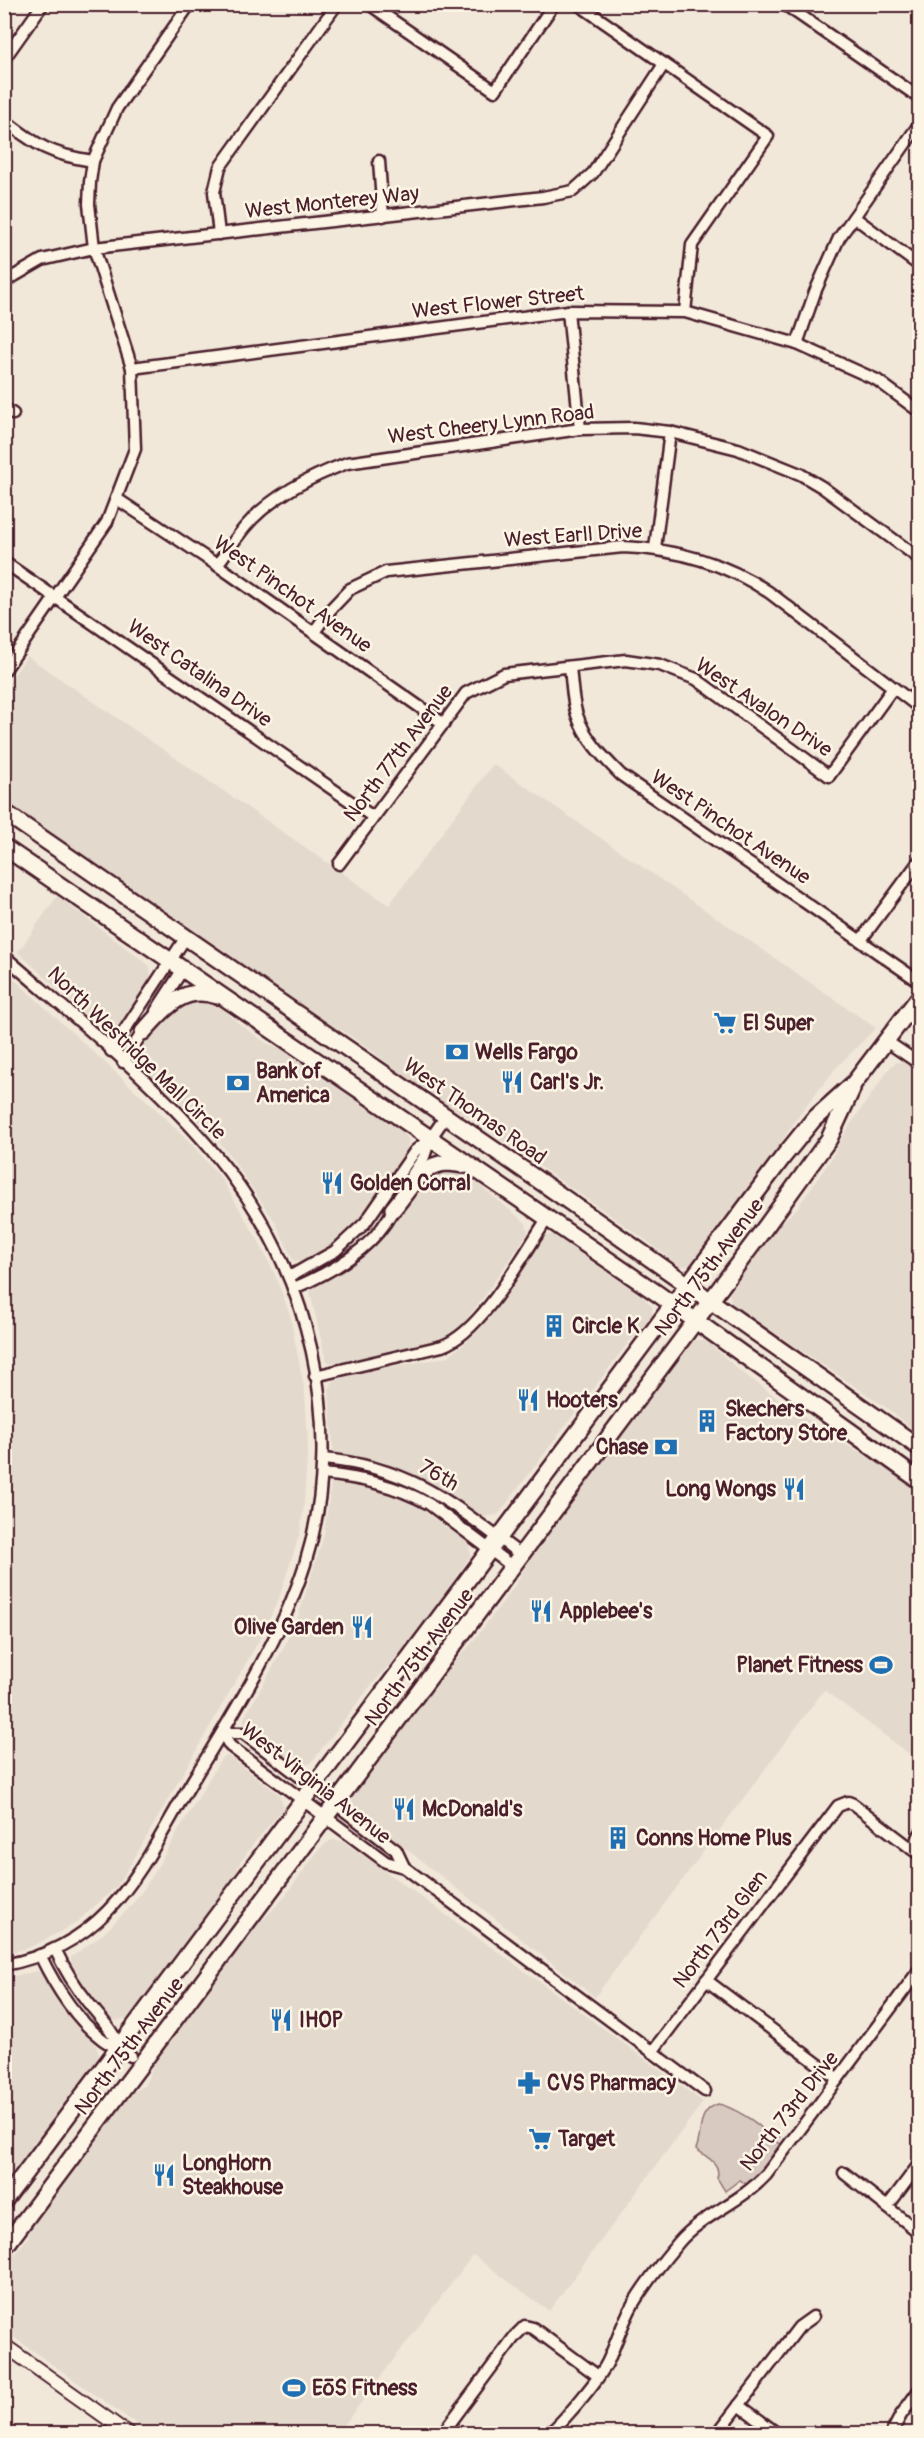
<svg xmlns="http://www.w3.org/2000/svg" width="924" height="2438" font-family="Pangolin,sans-serif">
<rect width="100%" height="100%" fill="#f1e8da"/>
<filter id="ink" filterUnits="userSpaceOnUse"><feTurbulence type="fractalNoise" baseFrequency=".0167" numOctaves="2"/><feDisplacementMap in="SourceGraphic" scale="12" xChannelSelector="R" yChannelSelector="G"/><feConvolveMatrix kernelMatrix="1 2 1 2 8 2 1 2 1" color-interpolation-filters="sRGB"/></filter>
<g filter="url(#ink)">
<g fill="#e4d9cd">
<path d="M27 656 389 905 493 764 876 1028 835 1069 795 1121 771 1158 696 1260 690 1265 679 1266 647 1241 467 1116 434 1099 368 1048 343 1031 314 1017 5 802V688Z"/>
<path d="M57 896 150 966 151 979 115 1033H105L18 952Z"/>
<path d="M4 970 159 1112 193 1146 221 1178 258 1240 276 1277 290 1315 305 1393 308 1442 304 1505 300 1533 279 1598 261 1637 134 1859 117 1886 75 1924 31 1947 5 1954Z"/>
<path d="M208 999 218 1004 238 1023 266 1043 285 1050 402 1130 409 1140 407 1152 357 1222 321 1254 302 1263 293 1260 276 1223 226 1150 193 1114 139 1064V1052L171 1008 181 1001Z"/>
<path d="M897 1062 906 1063 919 1072V1435L887 1408 735 1306 731 1302 729 1292 774 1230 798 1207 829 1162 846 1131 891 1066Z"/>
<path d="M443 1170 456 1171 478 1184 526 1223 528 1233 480 1302 458 1330 447 1338 395 1352 331 1363 326 1361 310 1292 313 1287 350 1267 388 1229 425 1177Z"/>
<path d="M546 1235H553L642 1296 652 1306V1317L628 1343 498 1515 482 1517 431 1482 384 1462 335 1453 333 1447 329 1389 334 1380 362 1372 447 1357 465 1343 484 1324 542 1239Z"/>
<path d="M698 1339 708 1342 740 1371 840 1442 872 1458 919 1492V1761L824 1690 595 1997 359 1812 353 1806 352 1797 435 1683 471 1644 516 1584 536 1547 688 1344Z"/>
<path d="M338 1482 352 1483 386 1493 420 1508 468 1543 471 1556 410 1642 369 1688 314 1759 309 1764 297 1765 244 1726V1718L282 1651 299 1614 324 1535 331 1484Z"/>
<path d="M228 1756 279 1794 284 1808 254 1843 240 1863 232 1883 131 2017 116 2021 110 2017 87 1993 72 1967 71 1957 102 1935 131 1906 146 1886 219 1762 223 1757Z"/>
<path d="M331 1840 343 1841 558 1995 703 2102 549 2311 473 2255 338 2433H149L5 2331V2268L28 2237 33 2222 126 2097 145 2085 157 2056 248 1935 282 1900 320 1848Z"/>
<path d="M37 1971 43 1975 66 2011 95 2043 99 2054 98 2061 5 2186V1978Z"/>
</g>
<path fill="#d8cac0" stroke="#917476" stroke-width="1.5" d="M718 2104C730 2106 761 2123 766 2134L780 2136 776 2142 780 2144 765 2166 746 2184 740 2180 725 2191 717 2178C722 2163 706 2157 696 2149 703 2133 696 2111 718 2104Z"/>
<g fill="none" stroke-linecap="round" stroke-linejoin="round">
<g stroke="#4a1f2b" stroke-width="15">
<g id="minor">
<path d="M369 4 495 91 554 4"/>
<path d="M578 4 768 136 692 245 685 312"/>
<path d="M784 4 920 98"/>
<path d="M4 59 43 4"/>
<path d="M4 120C37 146 52 155 93 161"/>
<path d="M379 161 383 216"/>
<path d="M854 217 920 266"/>
<path d="M219 234 214 192 220 167 337 4"/>
<path d="M4 282 42 260 94 248 543 197 573 191 593 173 664 64"/>
<path d="M568 311 580 429"/>
<path d="M797 344 815 292 839 238 920 123"/>
<path d="M132 368 568 311 685 312 797 344 877 380 920 412"/>
<path d="M4 408 13 414"/>
<path d="M117 499 217 565 444 724"/>
<path d="M655 548 670 432"/>
<path d="M4 562 373 817"/>
<path d="M217 565C226 553 235 539 245 527 271 496 310 477 347 463L580 429 634 428 670 432 738 449 800 474 822 487 920 559"/>
<path d="M314 632 330 610 350 589 386 572 623 547C677 549 726 563 770 593L920 708"/>
<path d="M570 668C572 683 572 700 577 715 585 739 603 757 621 775L920 982"/>
<path d="M4 671 107 522 135 449 132 368 94 248 89 204 90 182 93 161 117 108 190 4"/>
<path d="M339 864 466 693 504 674 626 660 660 665 696 679 829 776 893 688"/>
<path d="M861 940 920 860"/>
<path d="M4 956C76 1019 158 1084 218 1158 309 1268 348 1427 305 1564 282 1636 235 1711 196 1775 144 1860 115 1945 4 1965"/>
<path d="M156 1011 183 969"/>
<path d="M886 1041 920 1064"/>
<path d="M111 1051 186 937"/>
<path d="M123 1062 146 1027"/>
<path d="M410 1178 424 1157 430 1139"/>
<path d="M289 1277 335 1251 365 1223 415 1151 430 1139 446 1116"/>
<path d="M294 1288C332 1272 379 1245 395 1205"/>
<path d="M315 1376 442 1346C482 1332 523 1255 547 1219"/>
<path d="M323 1459C412 1467 453 1504 521 1555"/>
<path d="M323 1474C361 1478 395 1485 429 1504L513 1567"/>
<path d="M222 1733 230 1746 386 1862 404 1867 705 2091"/>
<path d="M222 1733H243L396 1850 404 1867"/>
<path d="M912 1849 920 1834"/>
<path d="M55 1949C64 1968 74 1985 87 2001 99 2017 112 2028 119 2047"/>
<path d="M40 1955C55 1986 74 2018 102 2039 111 2046 122 2049 131 2056"/>
<path d="M706 1980 838 2079"/>
<path d="M652 2052 838 1806 848 1802 853 1804 920 1855"/>
<path d="M844 2173 920 2233"/>
<path d="M887 2207 920 2163"/>
<path d="M739 2405 778 2434"/>
<path d="M442 2434 515 2336 525 2326 533 2328 598 2376"/>
<path d="M549 2434C565 2419 601 2378 609 2359 617 2340 623 2322 633 2304 646 2282 663 2261 679 2242 702 2215 740 2203 766 2175L920 1969"/>
<path d="M717 2434 799 2327 813 2317"/>
<path d="M891 2434 901 2415 920 2389"/>
</g>
</g>
<g stroke="#4a1f2b" stroke-width="16">
<path id="tertiary" d="M4 2345 129 2434"/>
</g>
<g stroke="#4a1f2b" stroke-width="20">
<g id="secondary">
<path d="M4 812 557 1193 920 1448"/>
<path d="M4 847 658 1294 920 1481"/>
<path d="M143 1032C164 1009 183 984 217 996"/>
<path d="M393 1209C409 1191 420 1164 447 1163 453 1163 459 1165 466 1165"/>
<path d="M4 2201 783 1157 813 1120 854 1083 920 996"/>
<path d="M4 2248 767 1225 829 1139 852 1089"/>
</g>
</g>
<use href="#minor" stroke="#fcf5e5" stroke-width="10"/>
<use href="#tertiary" stroke="#fcf5e5" stroke-width="12"/>
<use href="#secondary" stroke="#fcf5e5" stroke-width="15"/>
</g>
</g>
<defs>
<g id="supermarket-bare" transform="scale(1.8)"><path d="M-6-5.5h2.5l.6 2H6L4.5 2H-2.5L-4.4-4H-6ZM-1.5 3.2a1.3 1.3 0 1 0 .1 0ZM3 3.2a1.3 1.3 0 1 0 .1 0Z" fill="#1f6fb2" stroke="#fcf5e5" stroke-width="2.5" paint-order="stroke"/></g>
<g id="bank-bare" transform="scale(1.8)"><path d="M-6-4H6V4H-6ZM0-2.3a2.3 2.3 0 1 0 0 4.6a2.3 2.3 0 1 0 0-4.6Z" fill="#1f6fb2" stroke="#fcf5e5" stroke-width="2.5" paint-order="stroke"/></g>
<g id="restaurant-bare" transform="scale(1.8)"><path d="M-5-6h1v4h1v-4h1v4h1v-4h1v5L-1.5 .5V6h-2V.5L-5-1ZM5-6V6H3V1.5H1.5Q1.5-4 5-6Z" fill="#1f6fb2" stroke="#fcf5e5" stroke-width="2.5" paint-order="stroke"/></g>
<g id="building-bare" transform="scale(1.8)"><path d="M-4-6H4V6H1V3H-1V6H-4ZM-2.5-4.3h1.7v1.8h-1.7ZM.8-4.3h1.7v1.8H.8ZM-2.5-1h1.7V.8h-1.7ZM.8-1h1.7V.8H.8Z" fill="#1f6fb2" stroke="#fcf5e5" stroke-width="2.5" paint-order="stroke"/></g>
<g id="stadium-bare" transform="scale(1.8)"><path d="M0-5a6.5 5 0 1 0 0 10a6.5 5 0 1 0 0-10ZM-3.5-1.8h7v3.6h-7Z" fill="#1f6fb2" stroke="#fcf5e5" stroke-width="2.5" paint-order="stroke"/></g>
<g id="pharmacy-bare" transform="scale(1.8)"><path d="M-2-6h4v4h4v4h-4v4h-4v-4h-4v-4h4Z" fill="#1f6fb2" stroke="#fcf5e5" stroke-width="2.5" paint-order="stroke"/></g>
</defs>
<g fill-rule="evenodd">
<use href="#supermarket-bare" x="725" y="1023"/>
<use href="#bank-bare" x="457" y="1052"/>
<use href="#restaurant-bare" x="512" y="1082"/>
<use href="#bank-bare" x="238" y="1083"/>
<use href="#restaurant-bare" x="332" y="1183"/>
<use href="#building-bare" x="554" y="1326"/>
<use href="#restaurant-bare" x="528" y="1400"/>
<use href="#building-bare" x="707" y="1421"/>
<use href="#bank-bare" x="666" y="1447"/>
<use href="#restaurant-bare" x="794" y="1489"/>
<use href="#restaurant-bare" x="541" y="1611"/>
<use href="#restaurant-bare" x="362" y="1627"/>
<use href="#stadium-bare" x="881" y="1665"/>
<use href="#restaurant-bare" x="404" y="1809"/>
<use href="#building-bare" x="618" y="1838"/>
<use href="#restaurant-bare" x="281" y="2020"/>
<use href="#pharmacy-bare" x="529" y="2083"/>
<use href="#supermarket-bare" x="540" y="2139"/>
<use href="#restaurant-bare" x="164" y="2175"/>
<use href="#stadium-bare" x="294" y="2388"/>
</g>
<g text-anchor="middle" stroke-width="5" stroke-linejoin="round" paint-order="stroke">
<g font-size="21" fill="#4a1f2b" stroke="#fcf5e5">
<text transform="translate(332 202) rotate(-6)" y="7">West Monterey Way</text>
<text transform="translate(498 302) rotate(-6)" y="7">West Flower Street</text>
<text transform="translate(491 424) rotate(-7)" y="7">West Cheery Lynn Road</text>
<text transform="translate(573 535) rotate(-4)" y="7">West Earll Drive</text>
<text transform="translate(293 594) rotate(35)" y="7">West Pinchot Avenue</text>
<text transform="translate(200 673) rotate(35)" y="7">West Catalina Drive</text>
<text transform="translate(764 707) rotate(34)" y="7">West Avalon Drive</text>
<text transform="translate(398 753) rotate(-53)" y="7">North 77th Avenue</text>
<text transform="translate(731 827) rotate(34)" y="7">West Pinchot Avenue</text>
<text transform="translate(137 1053) rotate(44)" y="7">North Westridge Mall Circle</text>
<text transform="translate(475 1111) rotate(35)" y="7">West Thomas Road</text>
<text transform="translate(709 1267) rotate(-53)" y="7">North 75th Avenue</text>
<text transform="translate(439 1475) rotate(30)" y="7">76th</text>
<text transform="translate(419 1657) rotate(-53)" y="7">North 75th Avenue</text>
<text transform="translate(316 1783) rotate(38)" y="7">West Virginia Avenue</text>
<text transform="translate(720 1929) rotate(-53)" y="7">North 73rd Glen</text>
<text transform="translate(129 2046) rotate(-53)" y="7">North 75th Avenue</text>
<text transform="translate(789 2111) rotate(-52)" y="7">North 73rd Drive</text>
</g>
<g font-size="21" font-weight="bold" fill="#4a1f2b" stroke="#fcf5e5" text-anchor="start">
<text x="743" y="1030">El Super</text>
<text x="475" y="1059">Wells Fargo</text>
<text x="256" y="1078">Bank of<tspan x="256" dy="24">America</tspan></text>
<text x="530" y="1089">Carl's Jr.</text>
<text x="350" y="1190">Golden Corral</text>
<text x="572" y="1333">Circle K</text>
<text x="546" y="1407">Hooters</text>
<text x="725" y="1416">Skechers<tspan x="725" dy="24">Factory Store</tspan></text>
<text x="648" y="1454" text-anchor="end">Chase</text>
<text x="776" y="1496" text-anchor="end">Long Wongs</text>
<text x="559" y="1618">Applebee's</text>
<text x="344" y="1634" text-anchor="end">Olive Garden</text>
<text x="863" y="1672" text-anchor="end">Planet Fitness</text>
<text x="422" y="1816">McDonald's</text>
<text x="636" y="1845">Conns Home Plus</text>
<text x="299" y="2027">IHOP</text>
<text x="547" y="2090">CVS Pharmacy</text>
<text x="558" y="2146">Target</text>
<text x="182" y="2170">LongHorn<tspan x="182" dy="24">Steakhouse</tspan></text>
<text x="312" y="2395">EōS Fitness</text>
</g>
</g>
<rect width="924" height="2438" fill="none" stroke="#fcf5e5" stroke-width="24"/>
<rect x="12" y="12" width="900" height="2414" fill="none" stroke="#4a1f2b" stroke-width="2" filter="url(#ink)"/>
</svg>
